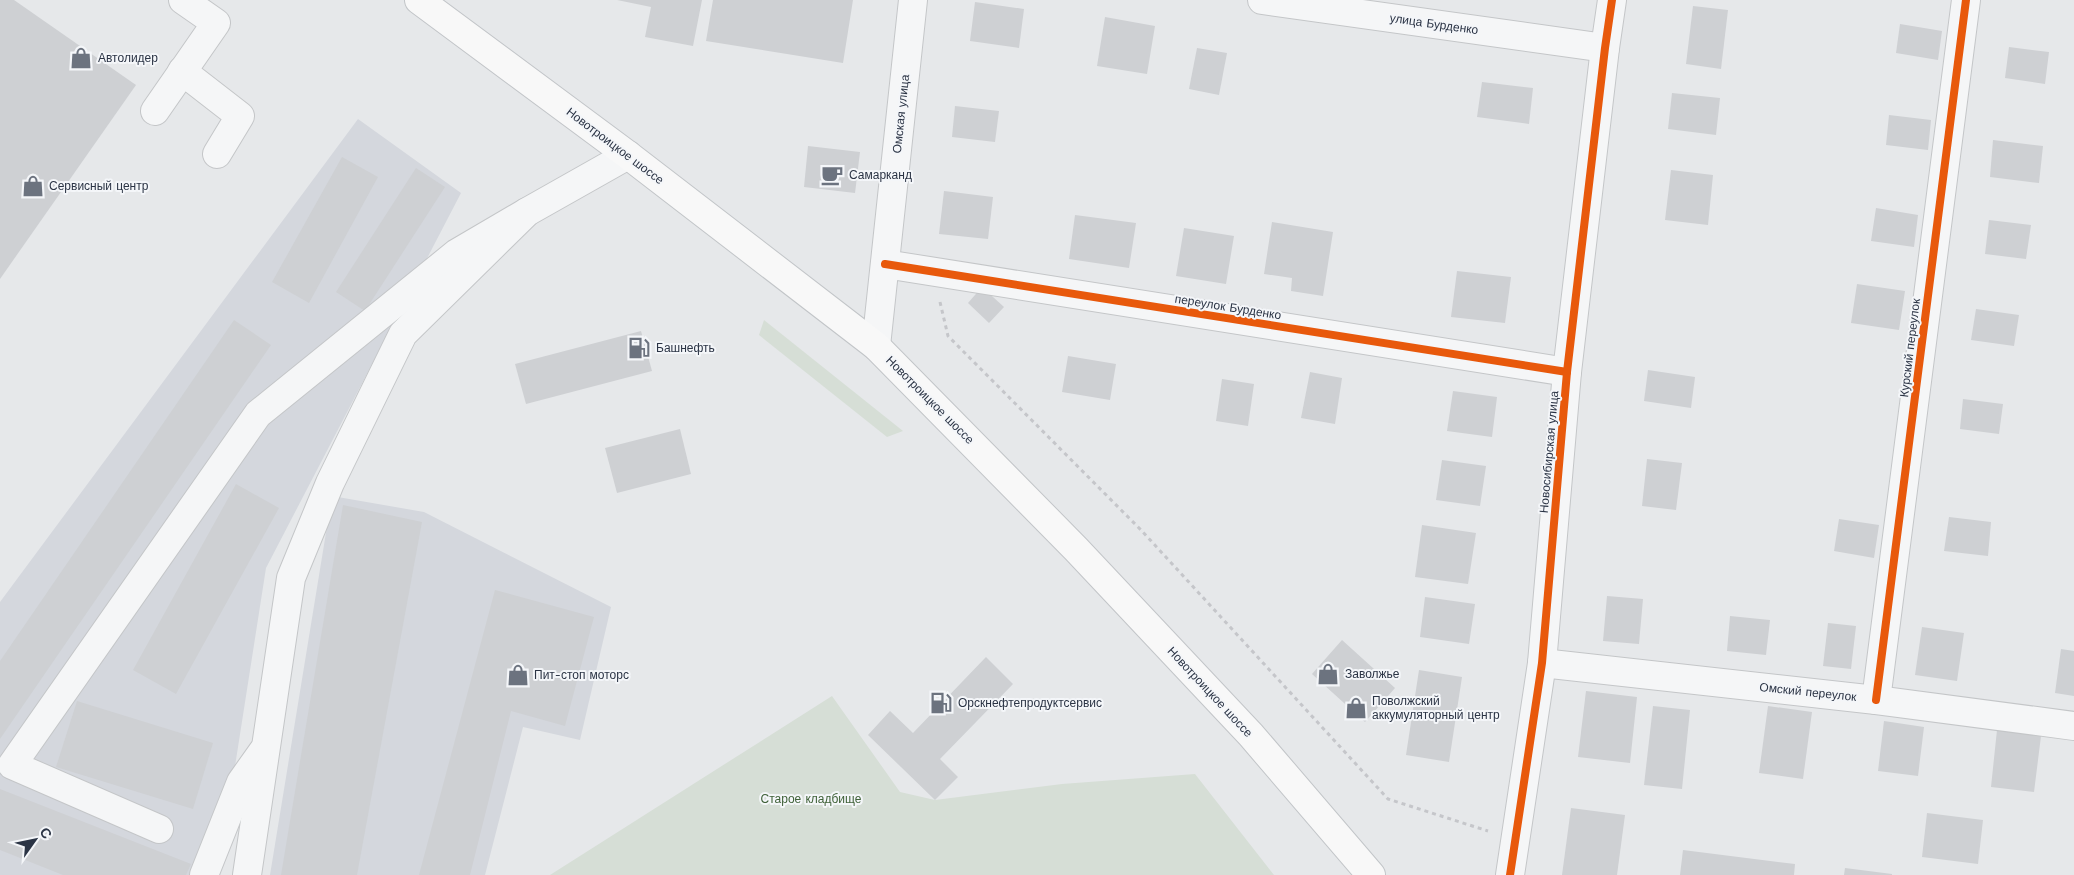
<svg xmlns="http://www.w3.org/2000/svg" width="2074" height="875" font-family="'Work Sans',sans-serif">
<rect width="100%" height="100%" fill="#e6e8ea"/>
<g fill="#d4d7dd">
<path d="M358 119 461 193 266 568 218 875H0V602Z"/>
<path d="M332 496 424 512 611 607 580 740 523 727 485 875H270Z"/>
</g>
<g fill="#d6ded6">
<path d="M764 320 903 431 887 437 759 335Z"/>
<path d="M832 696 900 792 935 800 1062 784 1195 774 1274 875H550Z"/>
</g>
<g fill="#ced0d3">
<path d="M0 0H14L136 85 0 279Z"/>
<path d="M617 0H702L693 46 645 37 651 7Z"/>
<path d="M713 0H853L843 63 706 41Z"/>
<path d="M975 2 1024 9 1019 48 970 41Z"/>
<path d="M1693 6 1728 10 1721 69 1686 64Z"/>
<path d="M1105 17 1155 26 1147 74 1097 66Z"/>
<path d="M1900 24 1942 31 1938 60 1896 53Z"/>
<path d="M2009 47 2049 52 2045 84 2005 78Z"/>
<path d="M1197 48 1227 53 1219 95 1189 89Z"/>
<path d="M1482 82 1533 88 1529 124 1477 117Z"/>
<path d="M1672 93 1720 98 1716 135 1668 129Z"/>
<path d="M955 106 999 111 995 142 952 137Z"/>
<path d="M1889 115 1931 120 1928 150 1886 145Z"/>
<path d="M1993 140 2043 146 2039 183 1990 177Z"/>
<path d="M808 146 860 152 855 193 804 187Z"/>
<path d="M342 157 378 177 309 303 272 282Z"/>
<path d="M416 168 445 187 365 311 336 292Z"/>
<path d="M1671 170 1713 175 1708 225 1665 220Z"/>
<path d="M944 191 993 197 988 239 939 234Z"/>
<path d="M1876 208 1918 215 1914 247 1871 241Z"/>
<path d="M1075 215 1136 223 1129 268 1069 259Z"/>
<path d="M1989 220 2031 225 2026 259 1985 254Z"/>
<path d="M1272 222 1333 232 1323 296 1291 291 1292 278 1264 274Z"/>
<path d="M1184 228 1234 236 1226 284 1176 276Z"/>
<path d="M1457 271 1511 277 1505 323 1451 317Z"/>
<path d="M1857 284 1905 291 1899 330 1851 323Z"/>
<path d="M982 287 1004 307 989 323 968 303Z"/>
<path d="M1976 309 2019 315 2014 346 1971 340Z"/>
<path d="M234 320 271 345 0 739V661Z"/>
<path d="M641 331 652 371 526 404 515 364Z"/>
<path d="M1068 356 1116 364 1110 400 1062 392Z"/>
<path d="M1648 370 1695 377 1691 408 1644 401Z"/>
<path d="M1310 372 1342 378 1335 424 1301 418Z"/>
<path d="M1222 379 1254 384 1248 426 1216 421Z"/>
<path d="M1453 391 1497 397 1492 437 1447 431Z"/>
<path d="M1963 399 2003 404 1999 434 1960 429Z"/>
<path d="M680 429 691 474 617 493 605 448Z"/>
<path d="M1647 459 1682 463 1676 510 1642 506Z"/>
<path d="M1442 460 1486 466 1480 506 1436 500Z"/>
<path d="M236 484 279 508 176 694 133 670Z"/>
<path d="M343 505 422 522 357 875H281Z"/>
<path d="M1949 517 1991 522 1988 556 1944 551Z"/>
<path d="M1839 519 1879 525 1874 558 1834 551Z"/>
<path d="M1422 525 1476 533 1468 584 1415 577Z"/>
<path d="M495 590 594 617 565 726 511 711 470 875H419Z"/>
<path d="M1607 596 1643 599 1639 644 1603 641Z"/>
<path d="M1425 597 1475 604 1469 644 1420 637Z"/>
<path d="M1730 616 1770 620 1766 655 1727 651Z"/>
<path d="M1828 623 1856 626 1851 669 1823 666Z"/>
<path d="M1922 627 1964 633 1957 681 1915 675Z"/>
<path d="M1342 640 1395 688 1365 722 1312 674Z"/>
<path d="M2061 649 2074 651V696L2055 693Z"/>
<path d="M986 657 1013 684 940 759 958 777 935 800 868 735 890 711 913 733Z"/>
<path d="M1419 670 1462 677 1449 762 1406 755Z"/>
<path d="M1586 691 1637 697 1630 763 1578 757Z"/>
<path d="M77 701 213 743 193 809 56 767Z"/>
<path d="M1653 706 1690 710 1682 789 1644 785Z"/>
<path d="M1768 706 1812 712 1803 779 1759 773Z"/>
<path d="M1884 721 1924 727 1918 776 1878 771Z"/>
<path d="M1997 730 2041 736 2034 792 1991 787Z"/>
<path d="M0 789 191 864 186 875H63L0 850Z"/>
<path d="M1571 808 1625 815 1617 875H1562Z"/>
<path d="M1927 813 1983 820 1978 864 1922 857Z"/>
<path d="M1683 850 1795 864 1794 875H1680Z"/>
<path d="M1845 868 1892 874V875H1844Z"/>
</g>
<g fill="none" stroke-linecap="round" stroke-linejoin="round">
<g stroke="#c4c6c8" stroke-width="30">
<g id="minor">
<path d="M1262 0 1605 48"/>
<path d="M182 71 240 116 217 154"/>
<path d="M155 111 216 23 183 0"/>
<path d="M885 264 1567 372"/>
<path d="M876 346 913 0"/>
<path d="M1542 663 1876 700 2074 726"/>
<path d="M1876 700 1966 0"/>
<path d="M159 829 12 765 258 414 457 253 527 212"/>
<path d="M204 875 241 782 263 751"/>
<path d="M247 875 291 578 330 483 403 334 527 212 628 155"/>
<path d="M1510 875 1542 663 1567 372 1605 48 1612 0"/>
</g>
</g>
<g stroke="#c2c5c8" stroke-width="30">
<path id="major" d="M419 0 628 155 876 346 1076 549 1251 735 1371 875"/>
</g>
<path stroke="#c5c6ca" stroke-width="3" stroke-dasharray="4 4" stroke-linecap="butt" d="M940 302 948 336 1141 530 1388 799 1488 831"/>
<use href="#minor" stroke="#f5f6f7" stroke-width="28"/>
<use href="#major" stroke="#f8f8f8" stroke-width="28"/>
<g stroke="#f4f6f9" stroke-width="11">
<g id="cycleway">
<path d="M885 264 1567 372"/>
<path d="M1876 700 1966 0"/>
<path d="M1510 875 1542 663 1567 372 1605 48 1612 0"/>
</g>
</g>
<use href="#cycleway" stroke="#e8590c" stroke-width="8"/>
</g>
<defs>
<g id="shop-bare" transform="scale(1.725)"><path d="M-5-2.5h2.3a2.7 3.5 0 0 1 5.4 0H5L5.5 6h-11ZM-1.5-2.5h3a1.5 2.3 0 0 0-3 0Z" fill="#6c737f" stroke="#f4f6f9" stroke-width="2.5" paint-order="stroke"/></g>
<g id="cafe-bare" transform="scale(1.725)"><path d="M-5.5-4.5H6V0H3Q3 3.5 0 3.5H-2.5Q-5.5 3.5-5.5 0ZM3-3.2v2h1.7v-2ZM-6 4.5H4V6H-6Z" fill="#6c737f" stroke="#f4f6f9" stroke-width="2.5" paint-order="stroke"/></g>
<g id="fuel-bare" transform="scale(1.725)"><path d="M-5.5-6h7V0h2V4h1.3V-2.5L3-4.5l.8-.8L6-3V5H2.5V1h-1V6h-7ZM-4.2-4.7v3.2H.2V-4.7Z" fill="#6c737f" stroke="#f4f6f9" stroke-width="2.5" paint-order="stroke"/></g>
</defs>
<g fill-rule="evenodd">
<use href="#shop-bare" x="81" y="58"/>
<use href="#cafe-bare" x="832" y="175"/>
<use href="#shop-bare" x="33" y="186"/>
<use href="#fuel-bare" x="639" y="348"/>
<use href="#shop-bare" x="1328" y="674"/>
<use href="#shop-bare" x="518" y="675"/>
<use href="#fuel-bare" x="941" y="703"/>
<use href="#shop-bare" x="1356" y="708"/>
</g>
<g text-anchor="middle" stroke-width="4" stroke-linejoin="round" paint-order="stroke">
<g font-size="12" fill="#2b3445" stroke="#f4f6f9">
<text transform="translate(1434 24) rotate(8)" y="4">улица Бурденко</text>
<text transform="translate(901 114) rotate(-84)" y="4">Омская улица</text>
<text transform="translate(615 146) rotate(37)" y="4">Новотроицкое шоссе</text>
<text transform="translate(1228 307) rotate(9)" y="4">переулок Бурденко</text>
<text transform="translate(1910 348) rotate(-83)" y="4">Курский переулок</text>
<text transform="translate(930 400) rotate(45)" y="4">Новотроицкое шоссе</text>
<text transform="translate(1549 452) rotate(-85)" y="4">Новосибирская улица</text>
<text transform="translate(1210 692) rotate(47)" y="4">Новотроицкое шоссе</text>
<text transform="translate(1808 692) rotate(6)" y="4">Омский переулок</text>
</g>
<g font-size="12" fill="#2b3445" stroke="#f4f6f9" text-anchor="start">
<text x="98" y="62">Автолидер</text>
<text x="849" y="179">Самарканд</text>
<text x="49" y="190">Сервисный центр</text>
<text x="656" y="352">Башнефть</text>
<text x="1345" y="678">Заволжье</text>
<text x="534" y="679">Пит-стоп моторс</text>
<text x="1372" y="705">Поволжский<tspan x="1372" dy="14">аккумуляторный центр</tspan></text>
<text x="958" y="707">Орскнефтепродуктсервис</text>
</g>
<g font-size="12" fill="#3f6138" stroke="#f4f6f9">
<text x="811" y="803">Старое кладбище</text>
</g>
</g>
<g transform="translate(35 840) rotate(57)" stroke="#f4f6f9" stroke-width="4" paint-order="stroke">
<path d="M0-4L9 19L0 12L-9 19Z" fill="#2b3445"/>
<text y="-8" font-size="14" font-weight="bold" text-anchor="middle" fill="#2b3445">С</text>
</g>
</svg>
